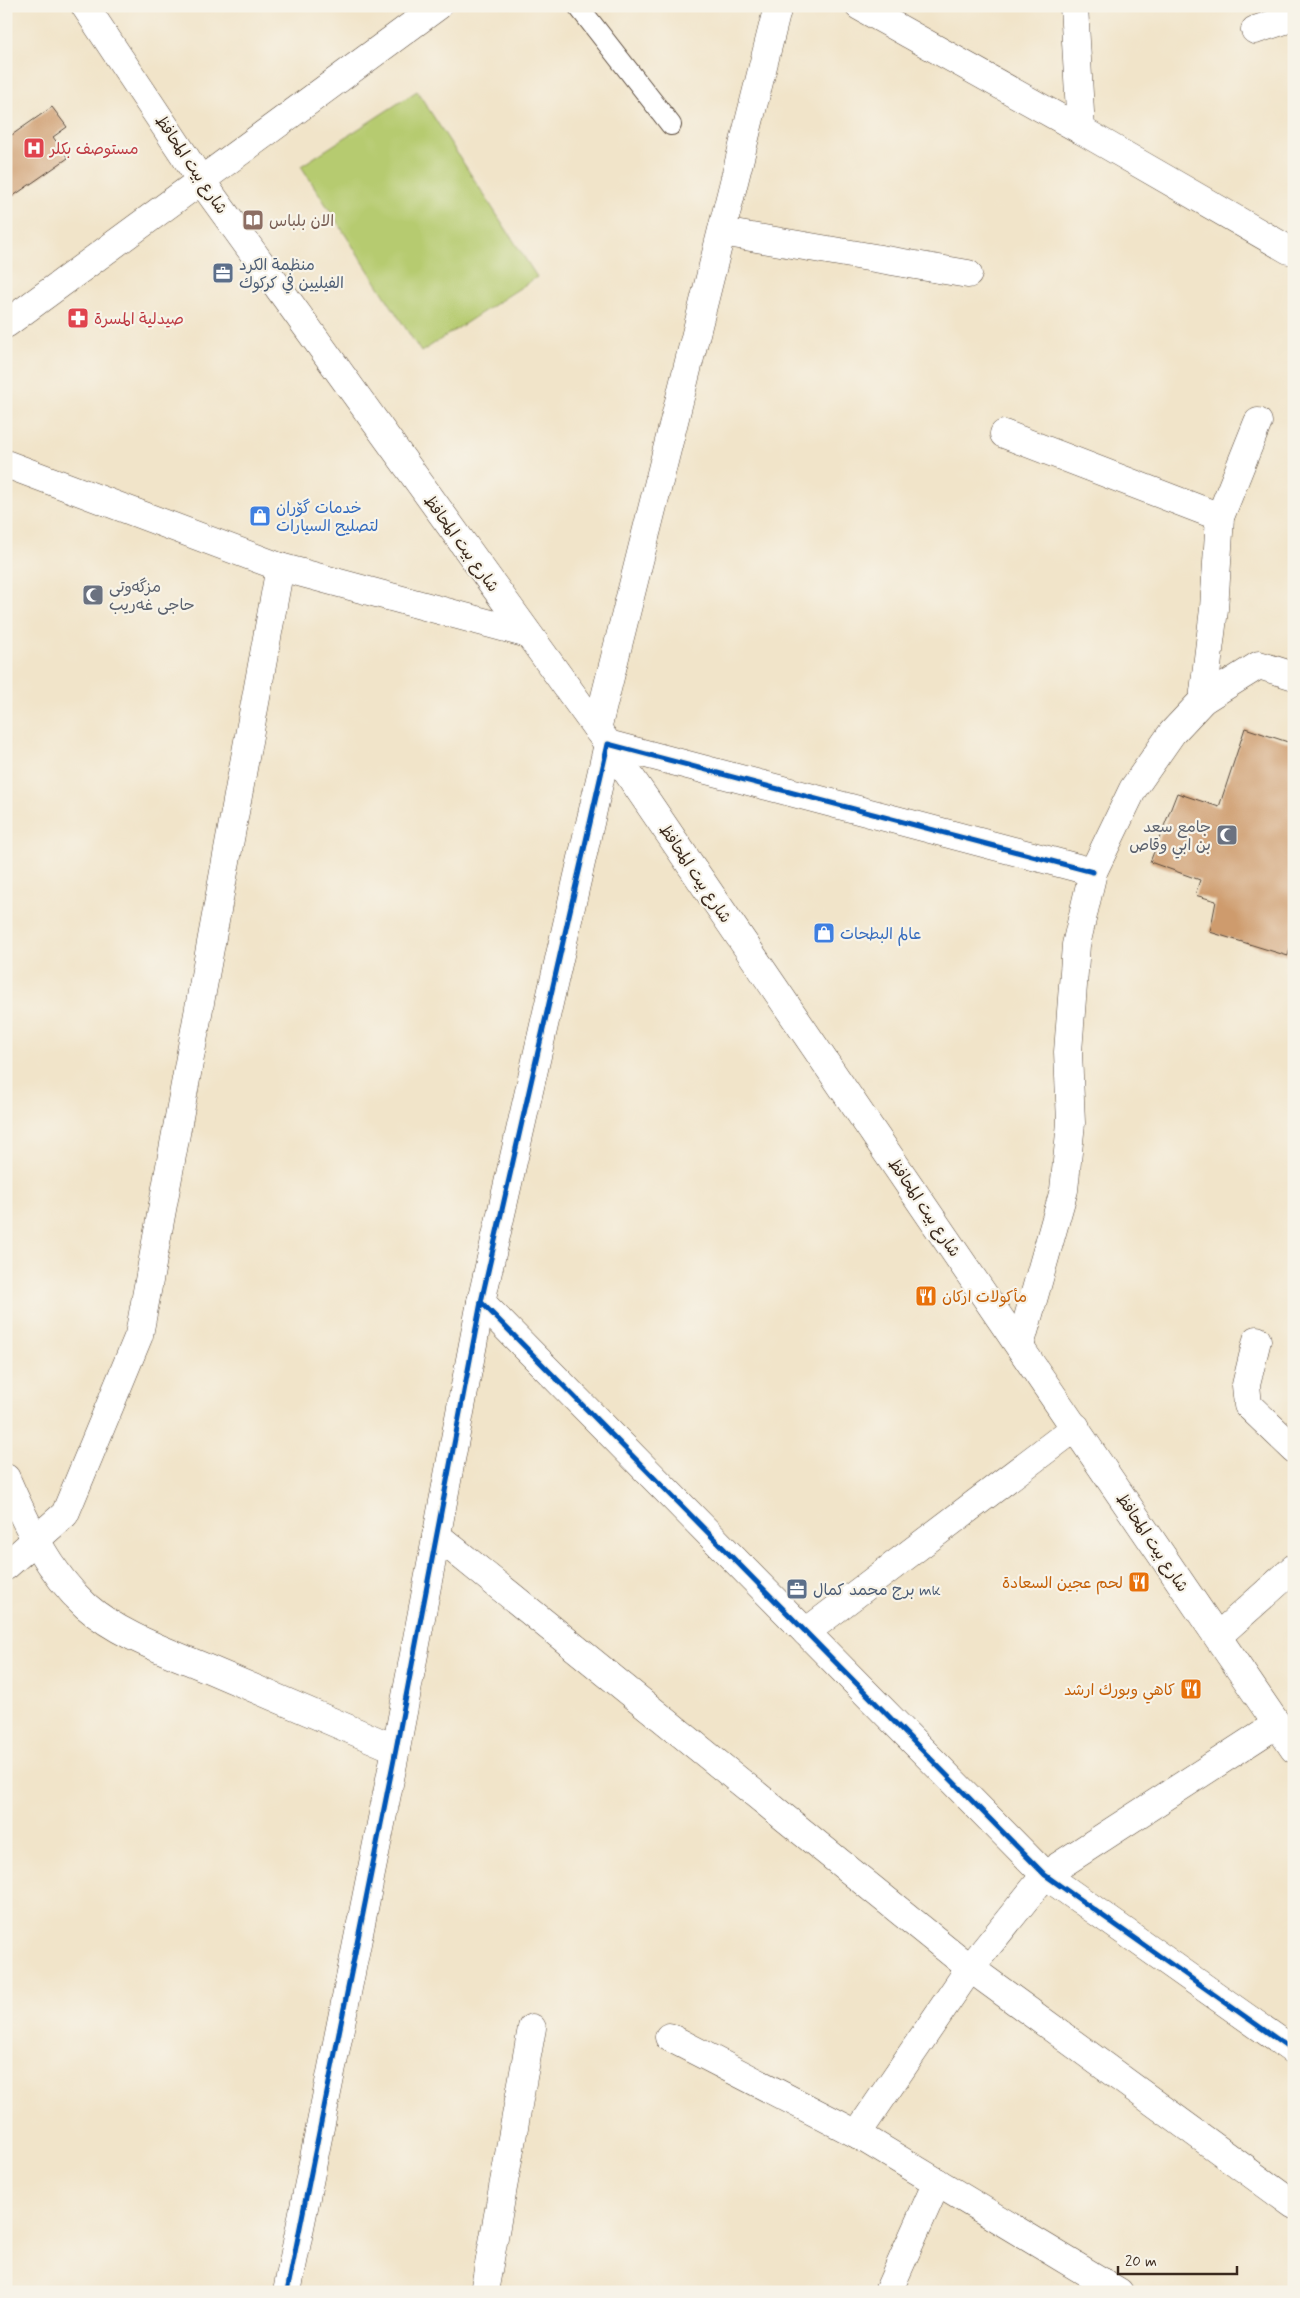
<svg xmlns="http://www.w3.org/2000/svg" width="1300" height="2298" font-family="Mynerve,'Playpen Sans Arabic',sans-serif">
<rect width="100%" height="100%" fill="#f7f3e8"/>
<filter id="ink" filterUnits="userSpaceOnUse"><feTurbulence type="fractalNoise" baseFrequency=".02" numOctaves="2"/><feDisplacementMap in="SourceGraphic" scale="10" xChannelSelector="R" yChannelSelector="G"/><feConvolveMatrix kernelMatrix="1 2 1 2 8 2 1 2 1" color-interpolation-filters="sRGB"/></filter>
<filter id="wash" filterUnits="userSpaceOnUse"><feTurbulence type="fractalNoise" baseFrequency=".0096" numOctaves="4" result="noise"/><feDisplacementMap in="SourceGraphic" scale="20" xChannelSelector="R" yChannelSelector="G"/><feGaussianBlur stdDeviation="1.12" result="paint"/><feColorMatrix in="noise" values="0 0 0 0 0 0 0 0 0 0 0 0 0 0 0 0 0 1.4 0 .05"/><feComposite in="paint" operator="in"/></filter>
<g filter="url(#wash)">
<rect width="100%" height="100%" fill="#f1e4c9"/>
<path fill="#b6cb6f" stroke="#787a46" d="M417 91 537 277 421 352 301 166Z"/>
<g id="blocks">
<g fill="#ce9b6d">
<path d="M52 107 67 127 53 137 68 158 6 201V139Z"/>
<path d="M1245 728 1294 744V934L1288 956 1210 932 1216 901 1195 895 1200 880 1150 862 1177 793 1219 807Z"/>
</g>
</g>
</g>
<g filter="url(#ink)">
<use href="#blocks" fill-opacity="0" stroke="#564638" stroke-width="1"/>
<g fill="none" stroke-linecap="round" stroke-linejoin="round">
<g stroke="#564638" stroke-width="22">
<path id="lane" d="M578 6 671 125"/>
</g>
<g stroke="#564638" stroke-width="29">
<g id="street">
<path d="M859 6 1081 130 1074 6"/>
<path d="M1255 30 1294 17"/>
<path d="M1081 130 1289 250 1294 249"/>
<path d="M722 232 968 274"/>
<path d="M6 324 438 6"/>
<path d="M1004 434 1220 517"/>
<path d="M6 464 280 567 528 634"/>
<path d="M1203 700 1214 609 1220 517 1258 422"/>
<path d="M597 729 778 6"/>
<path d="M481 1302 1045 1875 1294 2051"/>
<path d="M1257 1340 1246 1385 1248 1405 1294 1449"/>
<path d="M1020 1346 1064 1190 1071 1123 1068 1052 1076 945 1093 872 1133 789 1172 733 1203 700 1259 665 1294 676"/>
<path d="M6 1478C26 1524 48 1571 86 1606 120 1636 169 1652 211 1670 272 1696 334 1722 396 1749"/>
<path d="M436 1535 970 1968 1294 2205"/>
<path d="M6 1566 65 1514 139 1335 280 567"/>
<path d="M806 1632 1076 1427"/>
<path d="M1218 1636 1294 1568"/>
<path d="M669 2037 857 2134 1119 2292"/>
<path d="M857 2134 970 1968 1045 1875 1277 1724"/>
<path d="M287 2292 396 1749 481 1302 608 744 1093 872"/>
<path d="M484 2292 532 2028"/>
<path d="M888 2292 937 2182"/>
</g>
</g>
<g stroke="#564638" stroke-width="29">
<path id="secondary" d="M85 6 202 182 608 744 1294 1749"/>
</g>
<use href="#lane" stroke="#fff" stroke-width="20"/>
<use href="#street" stroke="#fff" stroke-width="28"/>
<use href="#secondary" stroke="#fff" stroke-width="28"/>
<g stroke="#f7f3e8" stroke-width="8">
<g id="cycleway">
<path d="M481 1302 1045 1875 1294 2051"/>
<path d="M287 2292 396 1749 481 1302 608 744 1093 872"/>
</g>
</g>
<use href="#cycleway" stroke="#0057b8" stroke-width="5"/>
</g>
</g>
<defs>
<g id="hospital-square" transform="scale(1.125)"><rect x="-9" y="-9" width="18" height="18" rx="4" fill="#e0444e" stroke="#f7f3e8"/><path d="M-5-5h3v3.5h4V-5h3V5h-3V1.5h-4V5h-3Z" fill="#fff"/></g>
<g id="library-square" transform="scale(1.125)"><rect x="-9" y="-9" width="18" height="18" rx="4" fill="#8d6e63" stroke="#f7f3e8"/><path d="M-6-4Q-3-5.5-.7-3.5V5Q-3 3-6 4ZM6-4Q3-5.5 .7-3.5V5Q3 3 6 4Z" fill="#fff"/></g>
<g id="office-square" transform="scale(1.125)"><rect x="-9" y="-9" width="18" height="18" rx="4" fill="#5c6f8a" stroke="#f7f3e8"/><path d="M-6-3h4V-5.5h4V-3h4V5H-6ZM-1-4.5V-3h2v-1.5ZM-6 0V1H6V0Z" fill="#fff"/></g>
<g id="pharmacy-square" transform="scale(1.125)"><rect x="-9" y="-9" width="18" height="18" rx="4" fill="#e0444e" stroke="#f7f3e8"/><path d="M-2-6h4v4h4v4h-4v4h-4v-4h-4v-4h4Z" fill="#fff"/></g>
<g id="shop-square" transform="scale(1.125)"><rect x="-9" y="-9" width="18" height="18" rx="4" fill="#3f7fe0" stroke="#f7f3e8"/><path d="M-5-2.5h2.3a2.7 3.5 0 0 1 5.4 0H5L5.5 6h-11ZM-1.5-2.5h3a1.5 2.3 0 0 0-3 0Z" fill="#fff"/></g>
<g id="mosque-square" transform="scale(1.125)"><rect x="-9" y="-9" width="18" height="18" rx="4" fill="#6b7280" stroke="#f7f3e8"/><path d="M3.5-4.9A6 6 0 1 0 3.5 4.9A5 5 0 1 1 3.5-4.9Z" fill="#fff"/></g>
<g id="restaurant-square" transform="scale(1.125)"><rect x="-9" y="-9" width="18" height="18" rx="4" fill="#e8710a" stroke="#f7f3e8"/><path d="M-5-6h1v4h1v-4h1v4h1v-4h1v5L-1.5 .5V6h-2V.5L-5-1ZM5-6V6H3V1.5H1.5Q1.5-4 5-6Z" fill="#fff"/></g>
</defs>
<g fill-rule="evenodd">
<use href="#hospital-square" x="34" y="148"/>
<use href="#library-square" x="253" y="220"/>
<use href="#office-square" x="223" y="273"/>
<use href="#pharmacy-square" x="78" y="318"/>
<use href="#shop-square" x="260" y="516"/>
<use href="#mosque-square" x="93" y="595"/>
<use href="#mosque-square" x="1227" y="835"/>
<use href="#shop-square" x="824" y="933"/>
<use href="#restaurant-square" x="926" y="1296"/>
<use href="#restaurant-square" x="1139" y="1582"/>
<use href="#office-square" x="797" y="1589"/>
<use href="#restaurant-square" x="1191" y="1689"/>
</g>
<g text-anchor="middle" stroke-width="4.5" stroke-linejoin="round" paint-order="stroke">
<g font-size="16" fill="#be3a42" stroke="#f7f3e8" text-anchor="start">
<text x="50" y="154">مستوصف بكلر</text>
<text x="94" y="324">صيدلية المسرة</text>
</g>
<g font-size="16" fill="#3b2a1e" stroke="#f7f3e8">
<text transform="translate(192 164) rotate(56)" y="6">شارع بيت المحافظ</text>
<text transform="translate(462 543) rotate(54)" y="6">شارع بيت المحافظ</text>
<text transform="translate(696 873) rotate(56)" y="6">شارع بيت المحافظ</text>
<text transform="translate(925 1207) rotate(56)" y="6">شارع بيت المحافظ</text>
<text transform="translate(1153 1542) rotate(56)" y="6">شارع بيت المحافظ</text>
</g>
<g font-size="16" fill="#785e54" stroke="#f7f3e8" text-anchor="start">
<text x="269" y="226">الان بلباس</text>
</g>
<g font-size="16" fill="#4e5e75" stroke="#f7f3e8" text-anchor="start">
<text x="239" y="270">منظمة الكرد<tspan x="239" dy="18">الفيليين في كركوك</tspan></text>
<text x="813" y="1595">برج محمد كمال mk</text>
</g>
<g font-size="16" fill="#366cbe" stroke="#f7f3e8" text-anchor="start">
<text x="276" y="513">خدمات گۆران<tspan x="276" dy="18">لتصليح السيارات</tspan></text>
<text x="840" y="939">عالم البطحات</text>
</g>
<g font-size="16" fill="#5b616d" stroke="#f7f3e8" text-anchor="start">
<text x="109" y="592">مزگەوتی<tspan x="109" dy="18">حاجی غەریب</tspan></text>
<text x="1211" y="832" text-anchor="end">جامع سعد<tspan x="1211" dy="18">بن ابي وقاص</tspan></text>
</g>
<g font-size="16" fill="#c56008" stroke="#f7f3e8" text-anchor="end">
<text x="942" y="1302" text-anchor="start">مأكولات اركان</text>
<text x="1123" y="1588">لحم عجين السعادة</text>
<text x="1175" y="1695">كاهي وبورك ارشد</text>
</g>
</g>
<rect width="1300" height="2298" fill="none" stroke="#f7f3e8" stroke-width="25"/>
<path d="M1118 2266v8h119v-8" fill="none" stroke="#3b2a1e" stroke-width="2.5"/>
<text x="1125" y="2266" font-size="15" fill="#3b2a1e" stroke="#f7f3e8" stroke-width="4" paint-order="stroke">20 m</text>
</svg>
